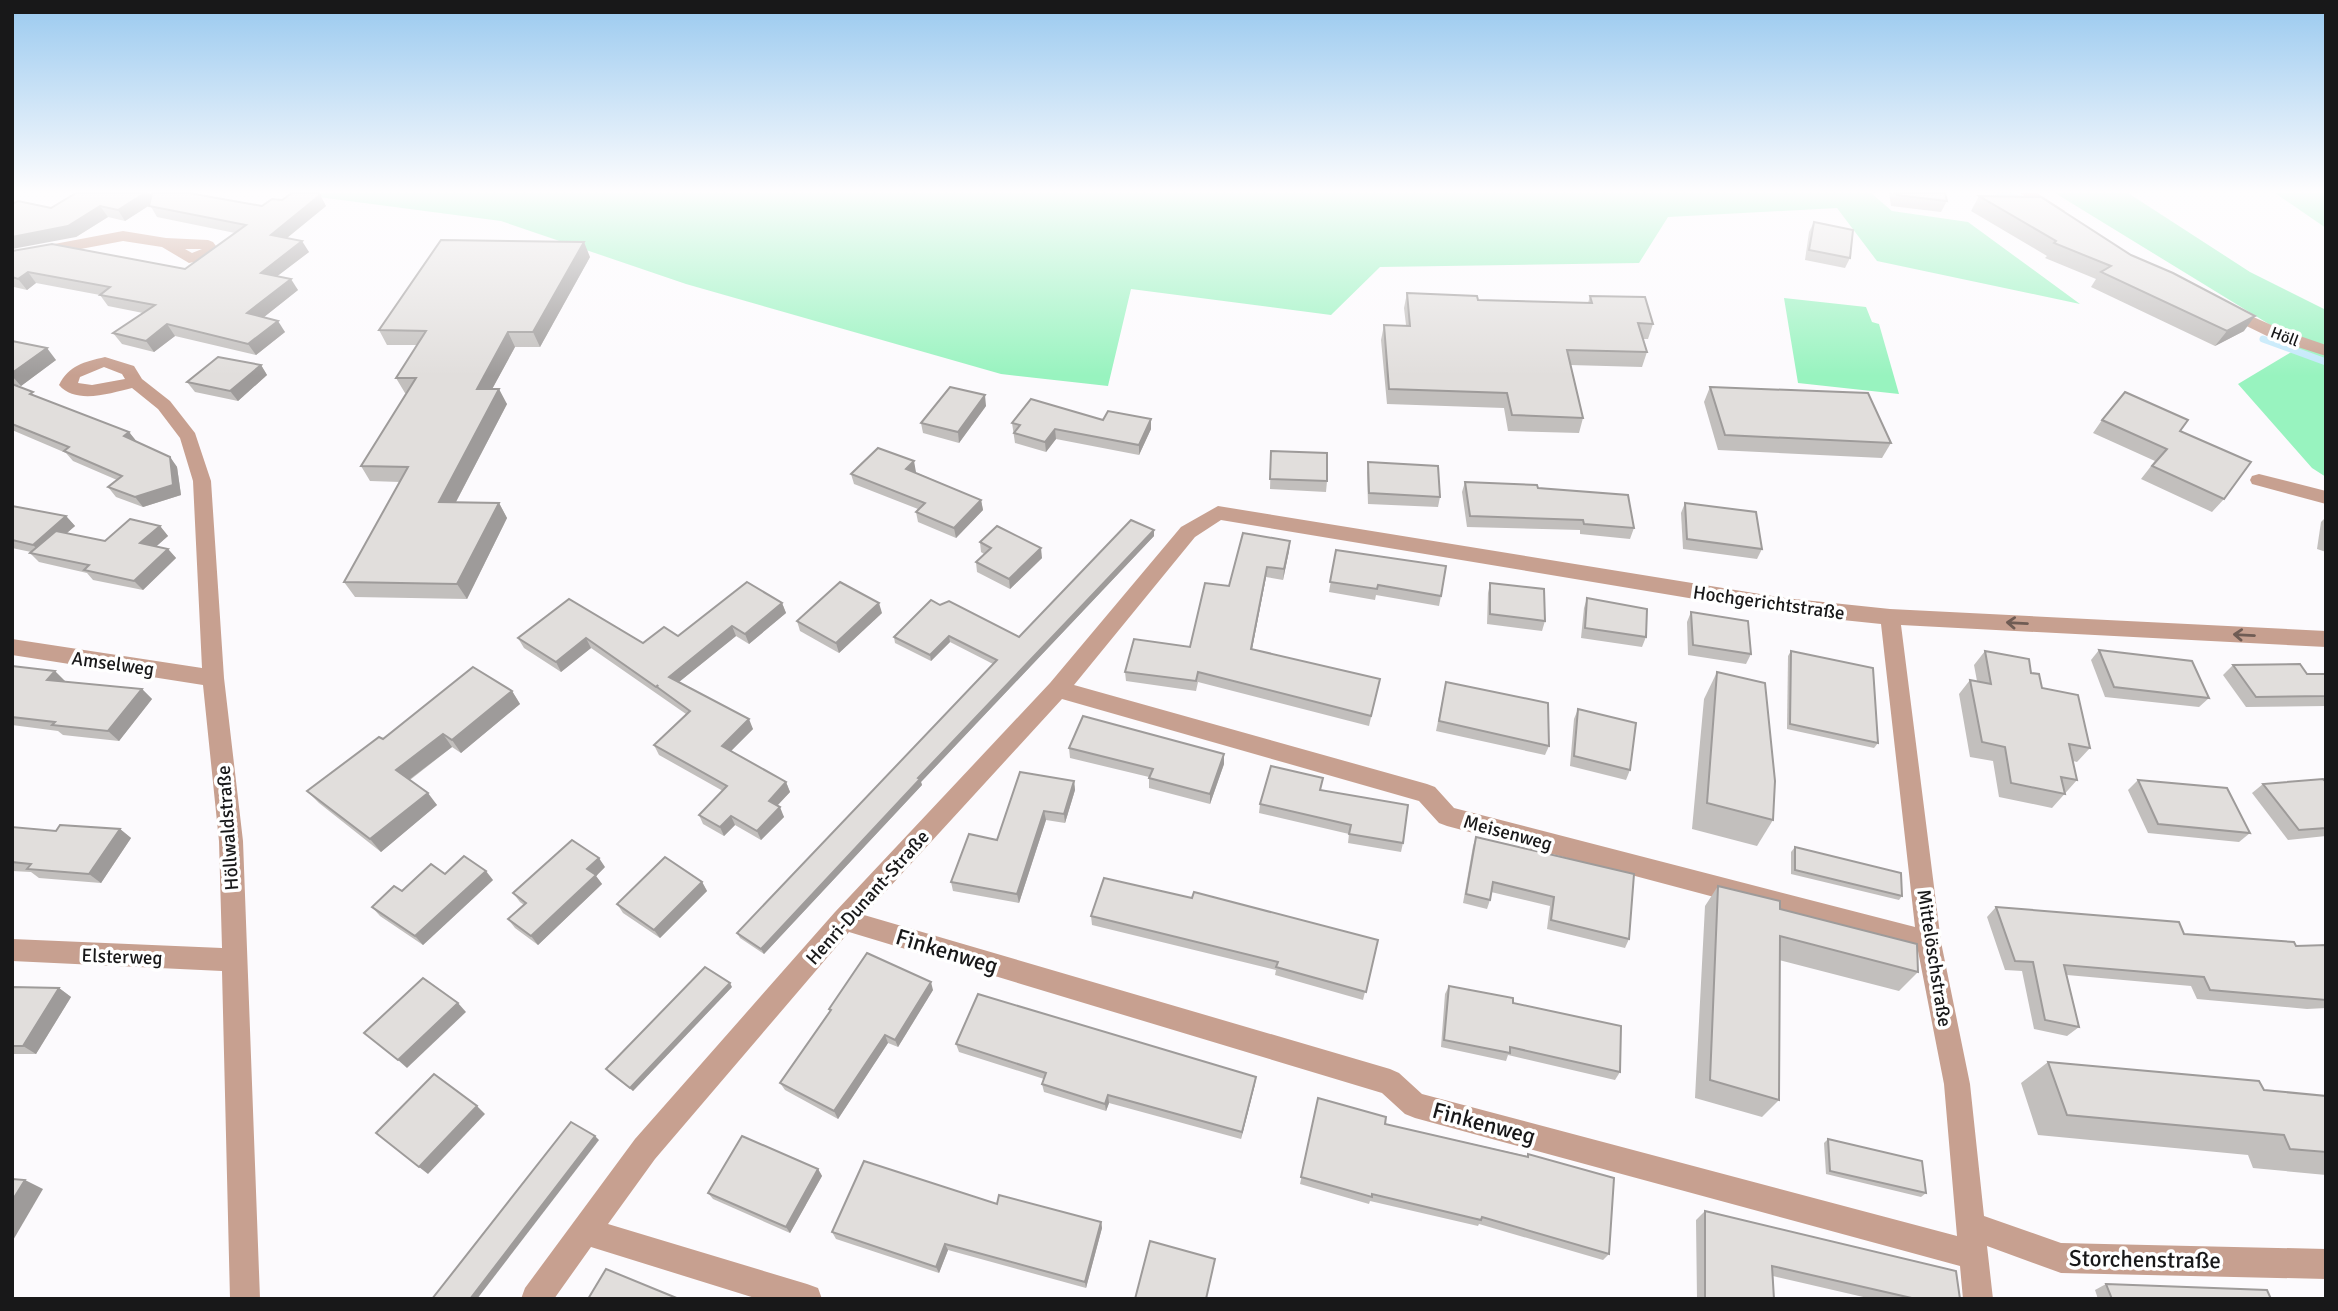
<svg xmlns="http://www.w3.org/2000/svg" width="2338" height="1311" font-family="Signika,sans-serif">
<rect width="100%" height="100%" fill="#fcfafd"/>
<g fill="#98f3bf">
<path d="M288 193H1871L1892 211 1968 222 2080 304 1877 261 1837 208 1668 217 1639 263 1380 267 1331 315 1131 289 1108 386 1001 374 686 284 501 221Z"/>
<path d="M2055 193H2128L2250 272 2326 310V477L2312 468 2238 384 2303 345Z"/>
<path d="M2275 193H2326V228Z"/>
<path d="M1784 298 1866 307 1872 322 1879 324 1899 394 1798 383Z"/>
</g>
<g fill="none" stroke-linecap="round" stroke-linejoin="round">
<g stroke="#c2e8fa" stroke-width="7">
<path d="M2000 193 2022 200"/>
<path d="M2263 339 2326 362"/>
</g>
<g fill="#c7a090" fill-rule="evenodd">
<path d="M2020 193H2037L2065 211 2058 215 2053 214Z"/>
<path d="M123 231 166 238 208 240 213 242 219 250 208 259 189 263 162 247 123 241 12 262V252ZM185 249H202L192 253Z"/>
<path d="M2224 304 2285 331 2326 345V356L2273 339 2218 312 2216 309Z"/>
<path d="M105 357 134 366 142 379 170 401 195 433 211 481 224 678 243 841 260 1299H230L222 971 12 961V939L222 948 219 841 203 685 12 655V639L202 668 193 481 180 438 158 409 132 388C111 393 76 405 59 385 69 365 84 362 105 357ZM104 367 122 374 125 379 92 385 78 383 80 377Z"/>
<path d="M2259 474 2326 491V504L2252 484 2250 480 2252 476Z"/>
<path d="M1218 506 1785 598 1890 609 2326 631V647L1901 625 1941 942 1970 1084 1984 1216 2061 1243 2326 1249V1279L2061 1273 1987 1246 1993 1299H1963L1960 1266 1415 1118 1405 1114 1382 1093 849 932 655 1159 608 1224 807 1284 818 1288 822 1299H758L591 1247 554 1299H521L525 1288 635 1139 835 912 1050 683 1181 527ZM1221 520 1785 614 1881 624 1915 927 1454 808 1435 787 1427 784 1074 685 1195 537ZM1062 699 1419 801 1439 823 1447 826 1918 951 1944 1084 1957 1236 1422 1094 1399 1073 1390 1069 864 915Z"/>
</g>
</g>
<g fill="#c2bfbd">
<path d="M76 193H150L152 195 262 206 282 200 320 195 326 206 287 238 309 252 277 276 298 290 264 317 285 332 256 355 175 336 154 352 122 344 113 333 143 313 108 306 100 295 36 283 27 290 14 287 12 288V251L185 269 235 233 157 217 150 205 125 221 108 217 76 237 51 208Z"/>
<path d="M1889 193H1945L1947 201 1941 212 1891 206Z"/>
<path d="M1979 196 2244 331 2215 346 2091 287 2096 279 2045 258 2047 256 1971 211Z"/>
<path d="M1814 222 1850 258 1845 268 1805 260 1809 232Z"/>
<path d="M590 257 540 347H515L492 389 507 404 456 502 499 503 507 518 467 599 355 597 344 582 400 482 370 481 361 466 407 393H405L396 378 417 345H387L379 330Z"/>
<path d="M1407 293 1478 300 1588 303 1590 296 1653 324 1648 339H1643L1647 352 1642 367 1570 365 1583 418 1579 433 1508 431 1504 408 1387 404 1381 340 1384 325H1406L1404 308Z"/>
<path d="M12 341 56 360 21 386 12 384Z"/>
<path d="M261 365 267 375 238 401 195 392 187 382Z"/>
<path d="M12 384 38 397 129 432 137 442 170 457 177 467 181 495 143 507 116 497 108 487 117 480 73 461 66 453 12 430Z"/>
<path d="M1710 387 1891 443 1882 458 1718 450 1704 402Z"/>
<path d="M986 406 959 443 923 433 921 423Z"/>
<path d="M1151 419V429L1139 455 1056 439 1046 452 1015 443 1012 423Z"/>
<path d="M2102 420 2180 431 2224 499 2212 512 2141 479 2155 461 2093 433Z"/>
<path d="M1271 451 1327 481 1326 492 1270 489Z"/>
<path d="M1368 462 1440 497 1438 507 1368 504 1367 473Z"/>
<path d="M915 472 981 500 983 510 956 538 918 522 916 512 918 509 854 484 851 474 916 472Z"/>
<path d="M1465 482 1538 488 1634 528 1630 539 1580 534V530L1467 527 1462 492Z"/>
<path d="M1685 503 1762 549 1757 559 1683 549 1681 513Z"/>
<path d="M12 506 66 516 75 526 67 533 105 541 160 526 168 536 156 546 168 549 176 558 143 590 93 580 87 573 39 562 30 553 31 552 12 548Z"/>
<path d="M2326 517V552L2317 549 2321 522Z"/>
<path d="M1154 530V536L921 782 922 785 764 954 740 938 737 933 993 664 950 642 931 661 895 643 894 637 940 605 1019 637Z"/>
<path d="M1290 541 1289 551 1283 580 1266 577 1252 649 1380 679 1369 726 1198 682 1196 691 1126 681 1125 672 1190 647 1229 586Z"/>
<path d="M980 542 1042 558 1010 589 977 572 976 562 984 554 981 552Z"/>
<path d="M1336 550 1441 596 1439 606 1376 595 1375 600 1329 592Z"/>
<path d="M1490 583 1545 621 1542 631 1487 624 1488 593Z"/>
<path d="M1587 598 1646 637 1642 647 1581 638 1584 608Z"/>
<path d="M569 599 643 643 678 636 782 603 786 613 749 644 736 636 679 682 753 729 731 751 786 782 790 792 777 806 784 817 761 840 735 825 724 836 703 824 699 815 723 791 659 755 654 745 686 714 591 648 561 672 524 648 518 638Z"/>
<path d="M1691 612 1751 654 1746 664 1688 655 1687 622Z"/>
<path d="M882 613 839 653 800 631 797 621Z"/>
<path d="M2099 650 2209 698 2199 707 2105 697 2091 660Z"/>
<path d="M1791 651 1878 743 1874 748 1787 729 1788 656Z"/>
<path d="M1985 651 2031 673 2042 688 2090 748 2077 762 2073 761 2077 780 2052 808 1999 797 1993 761 1970 757 1959 694 1970 680 1977 681 1974 665Z"/>
<path d="M2233 665 2307 674H2326V706L2246 707 2223 675Z"/>
<path d="M12 666 65 681V682L142 689 152 699 119 741 63 735 58 731 12 725Z"/>
<path d="M1717 672 1773 820 1757 846 1692 829 1704 699Z"/>
<path d="M1446 682 1549 746 1545 755 1436 731Z"/>
<path d="M512 691 520 704 461 753 452 747 410 780 437 805 381 852 319 803 307 791 383 739Z"/>
<path d="M1578 709 1630 770 1626 780 1570 766 1574 719Z"/>
<path d="M1069 748 1224 754V764L1210 804 1149 788V777L1070 758Z"/>
<path d="M2138 780 2250 833 2239 842 2148 833 2128 790Z"/>
<path d="M1074 781 1075 790 1065 823 1046 820 1019 903 953 891 951 882 997 840Z"/>
<path d="M2326 782V836L2288 840 2252 793 2263 784Z"/>
<path d="M1321 790 1403 843 1401 852 1348 843 1349 834 1259 813 1260 804Z"/>
<path d="M12 827 56 831 120 829 131 838 101 883 39 878 31 872 12 871Z"/>
<path d="M1476 837 1629 939 1625 948 1547 929 1550 906 1491 892 1490 900 1487 909 1463 903 1473 846Z"/>
<path d="M1795 847 1902 896 1899 900 1791 874V852Z"/>
<path d="M605 867 596 876 602 884 538 945 515 928 508 919 524 905 520 902 513 893Z"/>
<path d="M445 874 493 880 423 945 380 916 372 907 402 891Z"/>
<path d="M702 882 707 891 660 938 623 913 617 904Z"/>
<path d="M1718 886 1780 909 1918 972 1899 991 1779 960V1100L1762 1117 1695 1098 1705 906Z"/>
<path d="M1996 907 2184 934 2296 946 2326 945V1008L2307 1009 2197 999 2191 986 2067 975 2079 1027 2067 1036 2034 1029 2022 971 2005 970 1987 917Z"/>
<path d="M1091 916 1378 940 1363 1000 1275 975 1276 970 1092 925Z"/>
<path d="M1449 986 1513 1003 1620 1072 1615 1080 1508 1055 1506 1061 1441 1047 1445 994Z"/>
<path d="M12 987 59 988 71 997 36 1054H12Z"/>
<path d="M732 987 633 1091 609 1073 606 1069Z"/>
<path d="M933 990 898 1047 888 1043 838 1119 785 1090 780 1083 830 1011 829 1009Z"/>
<path d="M956 1044 1255 1084 1241 1139 1109 1103 1106 1111 1044 1092 1042 1084 1044 1079 959 1052Z"/>
<path d="M2048 1062 2264 1090 2326 1096V1175L2253 1168 2248 1155 2038 1135 2021 1083Z"/>
<path d="M1318 1098 1385 1124 1527 1156 1528 1154 1609 1254 1603 1260 1479 1224 1478 1226 1370 1201 1369 1204 1300 1184Z"/>
<path d="M1828 1139 1926 1193 1921 1197 1826 1174 1824 1143Z"/>
<path d="M818 1169 822 1176 790 1233 713 1199 708 1193Z"/>
<path d="M997 1204 1101 1222 1102 1228 1086 1288 948 1250 939 1273 836 1239 832 1232Z"/>
<path d="M1705 1211 1960 1299H1872L1773 1276 1774 1299H1697L1696 1220Z"/>
<path d="M2106 1284 2271 1299H2098L2095 1290Z"/>
</g>
<g fill="#9e9b9a">
<path d="M145 193H150L156 201 125 221 118 210Z"/>
<path d="M320 195 326 206 277 246 271 235Z"/>
<path d="M100 206 108 217 76 237 12 249V237Z"/>
<path d="M302 241 309 252 267 284 261 273Z"/>
<path d="M584 242 590 257 540 347 533 332Z"/>
<path d="M28 272 36 283 27 290 18 279Z"/>
<path d="M291 279 298 290 254 325 247 313Z"/>
<path d="M2255 316 2244 331 2215 346 2227 331Z"/>
<path d="M278 321 285 332 256 355 248 344Z"/>
<path d="M167 324 175 336 154 352 146 341Z"/>
<path d="M508 332 515 347 484 404 477 389Z"/>
<path d="M47 348 56 360 21 386 12 376V373Z"/>
<path d="M261 365 267 375 238 401 230 391Z"/>
<path d="M499 389 507 404 448 517 439 502Z"/>
<path d="M985 395 986 406 959 443 958 432Z"/>
<path d="M1151 419V429L1139 455V445Z"/>
<path d="M1055 429 1056 439 1046 452 1045 442Z"/>
<path d="M129 432 137 442 124 436Z"/>
<path d="M170 457 177 467 181 495 143 507 135 497Z"/>
<path d="M914 461 916 472 908 479 906 469Z"/>
<path d="M981 500 983 510 956 538 954 528Z"/>
<path d="M499 503 507 518 467 599 457 584Z"/>
<path d="M66 516 75 526 42 554 33 545Z"/>
<path d="M160 526 168 536 149 553 140 543Z"/>
<path d="M1154 530V536L921 782 922 785 764 954 761 949 918 778Z"/>
<path d="M1290 541 1289 551 1283 580 1284 569Z"/>
<path d="M1041 548 1042 558 1010 589 1009 579Z"/>
<path d="M168 549 176 558 143 590 134 581Z"/>
<path d="M1267 567 1266 577 1250 659 1251 649Z"/>
<path d="M782 603 786 613 749 644 745 634Z"/>
<path d="M879 603 882 613 839 653 836 643Z"/>
<path d="M732 626 736 636 674 686 669 677Z"/>
<path d="M949 636 950 642 931 661 930 655Z"/>
<path d="M586 638 591 648 561 672 556 662Z"/>
<path d="M55 671 65 681 58 690 47 680Z"/>
<path d="M142 689 152 699 119 741 108 731Z"/>
<path d="M512 691 520 704 461 753 452 740Z"/>
<path d="M749 719 753 729 726 756 722 746Z"/>
<path d="M443 734 452 747 406 782 396 770Z"/>
<path d="M1224 754V764L1210 804V794Z"/>
<path d="M1074 781 1075 790 1065 823 1064 814Z"/>
<path d="M786 782 790 792 773 810 769 801Z"/>
<path d="M428 793 437 805 381 852 370 839Z"/>
<path d="M780 807 784 817 761 840 757 831Z"/>
<path d="M1044 811 1046 820 1019 903 1017 894Z"/>
<path d="M731 816 735 825 724 836 720 827Z"/>
<path d="M120 829 131 838 101 883 89 874Z"/>
<path d="M599 858 605 867 596 876 602 884 538 945 531 936 587 869Z"/>
<path d="M486 871 493 880 423 945 415 936Z"/>
<path d="M702 882 707 891 660 938 654 930Z"/>
<path d="M931 982 933 990 898 1047 895 1040Z"/>
<path d="M730 983 732 987 633 1091 630 1088Z"/>
<path d="M59 988 71 997 36 1054 23 1046Z"/>
<path d="M458 1003 466 1012 407 1068 398 1060Z"/>
<path d="M885 1035 888 1043 838 1119 834 1111Z"/>
<path d="M1256 1077 1255 1084 1241 1139 1242 1132Z"/>
<path d="M1108 1095 1109 1103 1106 1111 1105 1104Z"/>
<path d="M477 1106 485 1114 428 1174 419 1167Z"/>
<path d="M595 1136 599 1140 477 1299H470Z"/>
<path d="M818 1169 822 1176 790 1233 786 1227Z"/>
<path d="M25 1180 43 1189 12 1242V1201Z"/>
<path d="M1101 1222 1102 1228 1086 1288 1085 1282Z"/>
<path d="M945 1244 948 1250 939 1273 936 1267Z"/>
</g>
<g fill="#e1dedc" stroke="#9e9b9a" stroke-width="2">
<path d="M76 193H145L118 210 100 206 68 226 12 237V204L18 201 51 208Z"/>
<path d="M152 193H189L262 206 272 199 282 200 292 193H318L320 195 271 235 302 241 261 273 291 279 247 313 278 321 248 344 167 324 146 341 113 333 155 305 100 295 110 287 28 272 18 279 12 277V251L52 244 185 269 246 225 149 206Z"/>
<path d="M1896 193H1945L1947 201 1897 195Z"/>
<path d="M1979 196 2041 197 2131 255 2173 273 2255 316 2227 331 2101 272 2111 266 2054 243 2056 241Z"/>
<path d="M1814 222 1853 230 1850 258 1809 250Z"/>
<path d="M441 240 584 242 533 332H508L477 389H499L439 502 499 503 457 584 344 582 408 467 361 466 416 378H396L426 331 379 330Z"/>
<path d="M1407 293 1477 296 1478 300 1592 303 1590 296 1645 297 1653 324 1638 323 1647 352 1567 350 1583 418 1512 415 1507 393 1389 389 1384 325 1410 326Z"/>
<path d="M12 341 47 348 12 373Z"/>
<path d="M218 357 261 365 230 391 187 382Z"/>
<path d="M12 384 33 392 30 394 129 432 124 436 170 457 173 485 135 497 108 487 122 476 64 451 69 447 12 424Z"/>
<path d="M950 387 985 395 958 432 921 423Z"/>
<path d="M1710 387 1868 393 1891 443 1725 435Z"/>
<path d="M2125 392 2188 420 2180 431 2251 462 2224 499 2152 466 2167 449 2102 420Z"/>
<path d="M1031 399 1103 420 1108 411 1151 419 1139 445 1055 429 1045 442 1014 433 1020 425 1012 423Z"/>
<path d="M878 448 914 461 906 469 981 500 954 528 916 512 925 503 851 474Z"/>
<path d="M1271 451 1327 453V481L1270 479Z"/>
<path d="M1368 462 1438 466 1440 497 1369 493Z"/>
<path d="M1465 482 1537 485 1538 488 1628 495 1634 528 1584 524 1583 520 1470 516Z"/>
<path d="M1685 503 1756 512 1762 549 1687 539Z"/>
<path d="M12 506 66 516 33 545 12 540Z"/>
<path d="M130 519 160 526 140 543 168 549 134 581 84 570 89 565 30 553 56 531 105 541Z"/>
<path d="M1131 520 1154 530 918 778 920 779 761 949 737 933 997 660 949 636 930 655 894 637 931 600 940 605 949 601 1019 637Z"/>
<path d="M997 526 1041 548 1009 579 976 562 991 548 980 542Z"/>
<path d="M1243 533 1290 541 1284 569 1267 567 1251 649 1380 679 1371 716 1198 672 1196 681 1125 672 1134 639 1190 647 1205 583 1229 586Z"/>
<path d="M1336 550 1446 566 1441 596 1378 585 1377 589 1330 582Z"/>
<path d="M747 582 782 603 745 634 732 626 669 677 749 719 722 746 786 782 769 801 780 807 757 831 731 816 720 827 699 815 727 786 654 745 690 711 657 687 658 685 656 687 586 638 556 662 518 638 569 599 643 643 664 627 678 636Z"/>
<path d="M840 582 879 603 836 643 797 621Z"/>
<path d="M1490 583 1544 589 1545 621 1490 614Z"/>
<path d="M1587 598 1647 609 1646 637 1585 628Z"/>
<path d="M1691 612 1748 621 1751 654 1693 645Z"/>
<path d="M2099 650 2192 661 2209 698 2114 687Z"/>
<path d="M1791 651 1873 668 1878 743 1790 724Z"/>
<path d="M1985 651 2029 659 2031 673 2039 674 2042 688 2078 695 2090 748 2069 744 2077 780 2061 777 2065 794 2011 783 2005 747 1982 742 1970 680 1991 684Z"/>
<path d="M2300 664 2307 674H2326V696L2256 697 2233 665Z"/>
<path d="M12 666 55 671 47 680 142 689 108 731 52 725 55 722 12 717Z"/>
<path d="M473 667 512 691 452 740 443 734 396 770 428 793 370 839 307 791 379 737 383 739Z"/>
<path d="M1717 672 1765 683 1775 781 1773 820 1707 803Z"/>
<path d="M1446 682 1548 703 1549 746 1439 721Z"/>
<path d="M1578 709 1636 723 1630 770 1574 756Z"/>
<path d="M1083 716 1224 754 1210 794 1149 778 1153 769 1069 748Z"/>
<path d="M1271 766 1323 778 1320 790 1408 805 1403 843 1349 834 1351 825 1260 804Z"/>
<path d="M1020 772 1074 781 1064 814 1044 811 1017 894 951 882 969 834 997 840Z"/>
<path d="M2323 779 2326 782V828L2299 830 2263 784Z"/>
<path d="M2138 780 2227 788 2250 833 2158 824Z"/>
<path d="M60 825 120 829 89 874 27 869 31 864 12 862V827L56 831Z"/>
<path d="M1476 837 1634 874 1629 939 1551 920 1554 897 1493 882 1490 900 1466 894Z"/>
<path d="M572 840 599 858 587 869 596 875 531 936 508 919 526 903 513 893Z"/>
<path d="M1795 847 1901 873 1902 896 1795 870Z"/>
<path d="M464 856 486 871 415 936 372 907 394 886 402 891 431 864 445 874Z"/>
<path d="M665 857 702 882 654 930 617 904Z"/>
<path d="M1104 878 1192 898 1194 892 1378 940 1366 992 1276 967 1278 962 1091 916Z"/>
<path d="M1718 886 1780 901V909L1917 944 1918 972 1780 936 1779 1100 1710 1080Z"/>
<path d="M1996 907 2179 922 2184 934 2294 942 2296 946 2326 945V1000L2210 990 2204 977 2064 965 2079 1027 2045 1020 2033 962 2015 961Z"/>
<path d="M867 953 931 982 895 1040 885 1035 834 1111 780 1083 831 1010 829 1009Z"/>
<path d="M705 967 730 983 630 1088 606 1069Z"/>
<path d="M423 978 458 1003 398 1060 364 1033Z"/>
<path d="M1449 986 1513 998V1003L1621 1026 1620 1072 1510 1047V1053L1444 1040Z"/>
<path d="M12 987 59 988 23 1046H12Z"/>
<path d="M978 994 1256 1077 1242 1132 1108 1095 1105 1104 1042 1084 1046 1073 956 1044Z"/>
<path d="M2048 1062 2259 1081 2264 1090 2326 1096V1152L2290 1149 2284 1135 2067 1115Z"/>
<path d="M434 1074 477 1106 419 1167 376 1133Z"/>
<path d="M1318 1098 1386 1117 1385 1124 1528 1157V1154L1614 1178 1609 1254 1482 1217 1481 1220 1372 1194V1197L1301 1177Z"/>
<path d="M571 1122 595 1136 470 1299H432Z"/>
<path d="M742 1136 818 1169 786 1227 708 1193Z"/>
<path d="M1828 1139 1922 1161 1926 1193 1830 1171Z"/>
<path d="M864 1161 997 1204 999 1195 1101 1222 1085 1282 945 1244 936 1267 832 1232Z"/>
<path d="M12 1179 25 1180 12 1201Z"/>
<path d="M1705 1211 1956 1271 1960 1299H1916L1772 1266 1774 1299H1705Z"/>
<path d="M1150 1241 1215 1259 1206 1299H1135Z"/>
<path d="M606 1269 679 1299H588Z"/>
<path d="M2106 1284 2267 1290 2271 1299H2112Z"/>
</g>
<defs><path id="oneway-shaft" d="M-6 0H5M1.5-3L5.5 0L1.5 3" fill="none" stroke-width="1.6" stroke-linecap="round" stroke-linejoin="round" transform="scale(1.75)"/></defs>
<g stroke="#705c54">
<use href="#oneway-shaft" transform="translate(2017 623) rotate(-177)"/>
<use href="#oneway-shaft" transform="translate(2244 635) rotate(-177)"/>
</g>
<linearGradient id="sky" x2="0" y2="1"><stop stop-color="#99c9ef"/><stop offset="0.51" stop-color="#fefdfe"/><stop offset="1" stop-color="#fefdfe" stop-opacity="0"/></linearGradient>
<rect width="2338" height="376" fill="url(#sky)"/>
<g text-anchor="middle" stroke-width="7" stroke-linejoin="round" paint-order="stroke">
<g font-size="16" fill="#181819" stroke="#fff">
<text transform="translate(2285 336) rotate(21)" y="6">Höll</text>
</g>
<g font-size="19" fill="#181819" stroke="#fff">
<text transform="translate(1769 602) rotate(8)" y="7">Hochgerichtstraße</text>
<text transform="translate(113 663) rotate(8)" y="7">Amselweg</text>
<text transform="translate(227 828) rotate(-94)" y="7">Höllwaldstraße</text>
<text transform="translate(1508 832) rotate(15)" y="7">Meisenweg</text>
<text transform="translate(867 897) rotate(-48)" y="7">Henri-Dunant-Straße</text>
<text transform="translate(122 956) rotate(2)" y="7">Elsterweg</text>
<text transform="translate(1935 958) rotate(81)" y="7">Mittelöschstraße</text>
</g>
<g font-size="23" fill="#181819" stroke="#fff">
<text transform="translate(947 951) rotate(17)" y="8">Finkenweg</text>
<text transform="translate(1484 1123) rotate(15)" y="8">Finkenweg</text>
<text transform="translate(2145 1259) rotate(1)" y="8">Storchenstraße</text>
</g>
</g>
<rect width="2338" height="1311" fill="none" stroke="#181819" stroke-width="28"/>
</svg>
